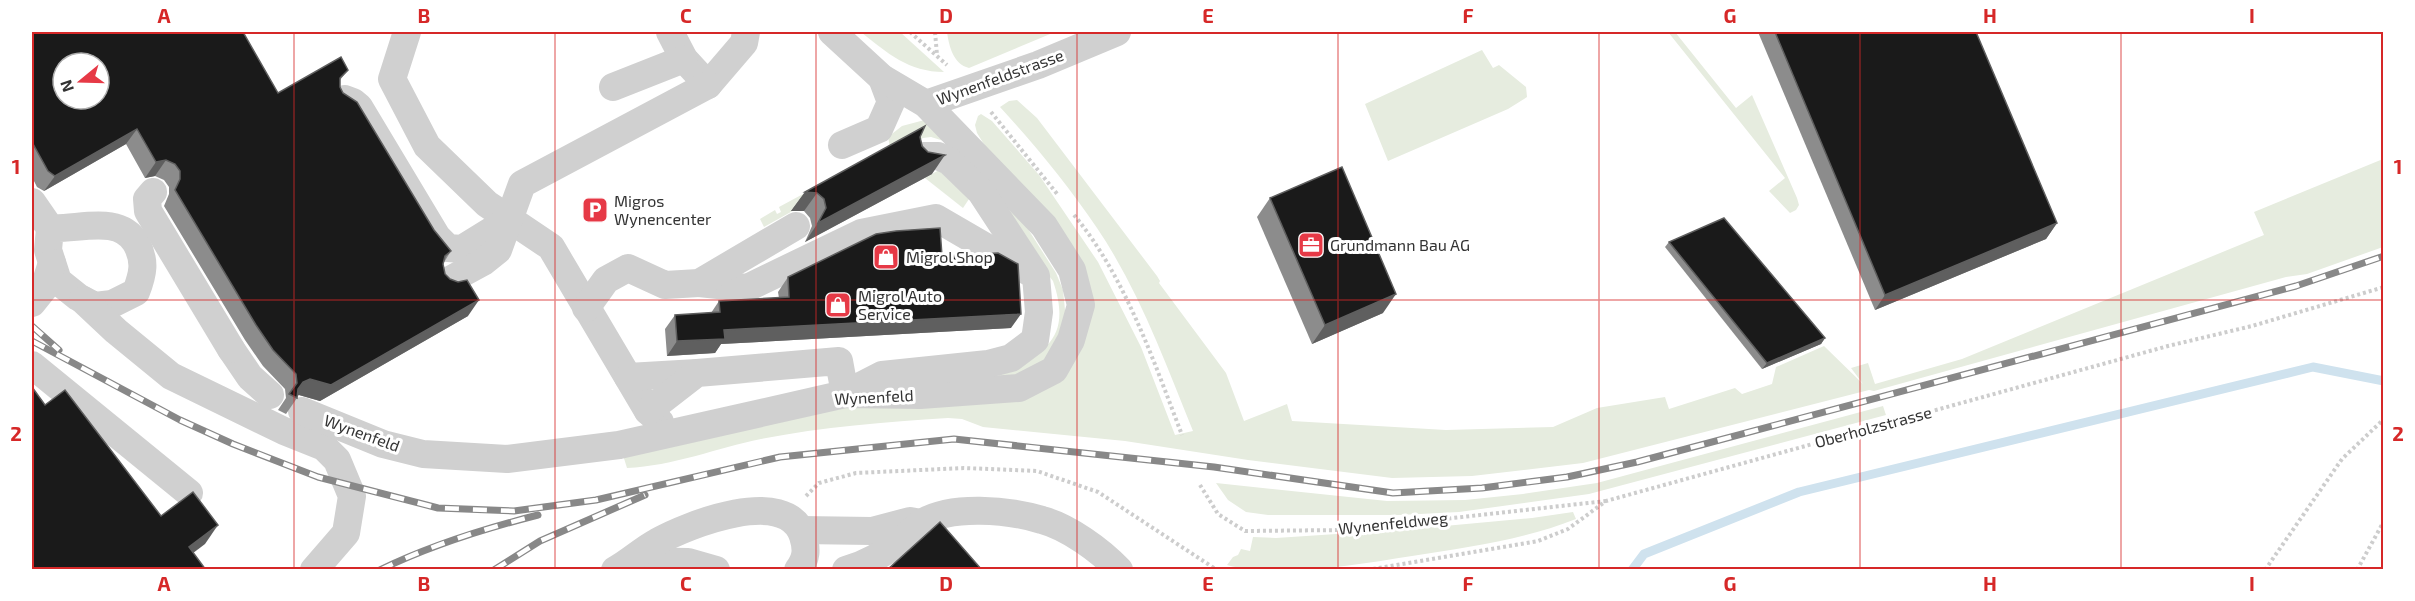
<svg xmlns="http://www.w3.org/2000/svg" width="2415" height="601" font-family="'Exo 2',sans-serif">
<rect width="100%" height="100%" fill="#fff"/>
<g fill="#e6ecdf">
<path d="M861 32H900L944 72C909 72 887 53 861 32Z"/>
<path d="M947 32H1055L969 68C953 64 949 46 947 32Z"/>
<path d="M1668 32H1675L1736 108 1752 95 1797 198 1799 205 1796 210 1790 213 1769 191 1785 178Z"/>
<path d="M1482 50 1493 68 1499 65 1526 87 1527 97 1508 109 1388 161 1365 104Z"/>
<path d="M1017 100 1037 118 1157 276 1160 281 1159 283 1226 373 1244 421 1287 404 1292 421 1446 430 1553 427 1597 408 1665 397 1669 409 1735 388 1742 394 1772 384 1776 367 1824 346 1863 384 1851 368 1868 363 1875 384 1962 359 2264 235 2254 212 2383 159V247L2307 274 2286 277 1874 391 1869 390 1583 463 1472 476 1392 478 1248 460 1125 441 983 427 962 419 948 418C885 422 822 427 761 439 717 448 673 466 627 468L622 452 805 410 1009 399 1089 313 977 133 975 125 978 116 981 114 992 121 1039 175 1098 262 1141 347 1175 435 1193 431C1165 362 1139 290 1097 228 1068 185 1035 145 1000 107L1009 101Z"/>
<path d="M932 118 1021 218 1056 273 1063 290 1066 320 1052 354 1029 373 990 380C1037 355 1075 345 1053 281L944 141 931 137 923 138 764 227 760 219 775 210 777 214 781 212 779 207 890 147 888 137 902 126Z"/>
<path d="M939 170 969 199 963 208 925 178Z"/>
<path d="M1883 406 1886 415 1589 494 1459 512 1400 515H1268L1246 512 1228 500 1216 483 1387 501 1465 500 1523 494 1597 483Z"/>
<path d="M1573 512 1576 519C1523 540 1468 547 1412 556 1368 563 1325 570 1281 570 1262 570 1245 570 1227 565L1233 557 1238 555 1241 549 1250 551 1253 537 1276 538 1412 529 1532 518Z"/>
</g>
<g fill="none" stroke-linecap="round" stroke-linejoin="round">
<path stroke="#cfe2ee" stroke-width="9" d="M1632 570 1644 554 1799 492 2313 367 2384 381"/>
<g stroke="#cdcdcd" stroke-width="4" stroke-dasharray="3 3" stroke-linecap="butt">
<path d="M910 32 947 65"/>
<path d="M935 32 937 55"/>
<path d="M991 112 1058 195"/>
<path d="M1074 215C1125 276 1154 362 1182 435"/>
<path d="M1200 485 1218 514 1245 531 1345 530 1606 501"/>
<path d="M806 496 819 483 856 473 964 468 1037 471 1098 492 1217 570"/>
<path d="M1367 570 1538 541 1568 529 1606 501 2168 346 2252 326 2384 287"/>
<path d="M2265 570 2342 459 2384 419"/>
<path d="M2357 570 2384 521"/>
</g>
<g stroke="#d0d0d0" stroke-width="28">
<path d="M407 32 392 79 427 146 487 204 551 247 648 411 660 422"/>
<path d="M670 32 684 59 708 85 744 43 746 32"/>
<path d="M613 87 684 59"/>
<path d="M345 99 353 102 359 107 437 237 448 248 462 249 509 220"/>
<path d="M926 104 1038 65 1117 32"/>
<path d="M842 145 879 129 891 102 882 78"/>
<path d="M32 202 50 228 48 250 58 281 78 297 95 306 112 304 136 292C143 274 146 261 136 243 119 214 78 230 50 228"/>
<path d="M448 281 483 262 498 250 522 184 708 85"/>
<path d="M699 283 747 288 861 233 936 218 1029 272"/>
<path d="M83 300 116 331 171 376 284 431 324 447 337 460 352 496 346 533 314 570"/>
<path d="M32 303 44 288 52 263"/>
<path d="M586 308 606 280 628 268 665 285 699 283 796 226"/>
<path d="M231 349 250 377 270 395"/>
<path d="M32 365 189 493"/>
<path d="M628 377 697 373"/>
<path d="M302 411 383 444 423 454 507 459 619 445 845 394 920 395 1019 388 1054 370 1071 340 1081 305 1072 270 1044 226 926 104 882 78 832 32"/>
<path d="M648 411 697 373 839 361 845 394 882 375 988 364 1011 358 1035 340 1039 312 1036 276 981 192 949 161 938 156H923"/>
<path d="M801 530 872 531 910 521 921 523"/>
<path d="M632 561 688 562 716 570"/>
<path d="M615 570C630 562 642 550 657 542 687 525 787 485 803 536 807 549 807 558 798 570"/>
<path d="M846 570C866 564 887 552 903 539 909 535 914 528 920 524 950 504 1009 510 1042 520 1068 527 1100 550 1119 570"/>
</g>
<g stroke="#888" stroke-width="7">
<g id="rail">
<path d="M32 326 59 350"/>
<path d="M32 341 180 420 233 444 318 477 438 508 514 511 596 500 780 457 954 439 1214 467 1393 493 1482 488 1567 477 1637 462 2296 286 2384 256"/>
<path d="M380 570C431 545 483 529 538 515"/>
<path d="M494 570 540 541 645 495"/>
</g>
</g>
<use href="#rail" stroke="#fff" stroke-width="4.5" stroke-dasharray="14" stroke-linecap="butt"/>
<path stroke="#d0d0d0" stroke-width="28" d="M153 192 147 199 148 211 231 349"/>
</g>
<g fill="#8c8c8c">
<path d="M32 32 278 93 348 70 340 80V87L343 93 434 230 451 251 443 264 445 274 468 316 320 401 299 395 297 396V398L286 414 278 410 286 398 285 389 263 366 245 340 164 206 169 194V187L164 180 155 176 145 178 126 144 44 191 37 187 32 177Z"/>
<path d="M1758 32H1976L2057 223 2046 239 1875 310Z"/>
<path d="M920 137 932 174 805 242 812 226 810 218 804 211H791L805 192Z"/>
<path d="M1270 198 1383 313 1312 344 1257 217Z"/>
<path d="M1669 242 1825 338 1821 344 1762 369 1665 247Z"/>
<path d="M942 256 1011 328 721 344 715 353 667 356 665 329 675 315 711 313 719 301 779 298 778 292 788 277Z"/>
</g>
<g fill="#5f5f5f">
<path d="M137 129 126 144 44 191 55 176Z"/>
<path d="M945 155 932 174 805 242 818 223Z"/>
<path d="M166 160 155 176 145 178 156 162Z"/>
<path d="M805 192 817 193 804 211H791Z"/>
<path d="M2057 223 2046 239 1875 310 1885 295Z"/>
<path d="M1396 294 1383 313 1312 344 1325 325Z"/>
<path d="M479 300 468 316 320 401 299 395 294 397 298 389 303 382Z"/>
<path d="M1021 314 1011 328 721 344 715 353 667 356 677 341 724 330Z"/>
<path d="M1825 338 1821 344 1762 369 1767 363Z"/>
<path d="M218 525 205 544 176 566 189 547Z"/>
</g>
<g fill="#1a1a1a" stroke="#5f5f5f" stroke-width="1.5" fill-rule="evenodd">
<path d="M32 32H243L278 93 341 57 348 70 340 78V87L343 93 357 102 434 230 451 251 445 256 443 264 445 274 450 279 458 282 467 280 479 300 331 385 310 379 303 382 298 389 297 398 289 394 297 383 296 374 273 350 256 325 175 190 180 179V171L175 164 166 160 156 162 137 129 55 176 48 171 32 142ZM63 63H99V99H63Z"/>
<path d="M1775 32H1976L2057 223 1885 295Z"/>
<path d="M925 126 920 137 922 146 928 152 945 155 818 223 826 208 824 199 817 193 805 192Z"/>
<path d="M1342 167 1396 294 1325 325 1270 198Z"/>
<path d="M1724 218 1825 338 1767 363 1669 242Z"/>
<path d="M940 228 942 256 998 253 1018 264 1021 314 724 330 725 339 677 341 675 315 720 312 719 301 789 297 788 277 876 234 896 231Z"/>
<path d="M32 387 45 405 65 390 161 516 193 492 218 525 189 547 206 570H32Z"/>
<path d="M940 522 982 570H887Z"/>
</g>
<path fill="none" stroke="#d62828" stroke-width="1.5" stroke-opacity="0.55" d="M294 32V570M555 32V570M816 32V570M1077 32V570M1338 32V570M1599 32V570M1860 32V570M2121 32V570M32 300H2384"/>
<defs>
<g id="parking-square" transform="scale(1.35)"><rect x="-9" y="-9" width="18" height="18" rx="4" fill="#e63946" stroke="#fff"/><path d="M-3.5-5.5H1a3.5 3.5 0 0 1 0 7H-1V5.5H-3.5ZM-1-3.4V-.6H.8a1.4 1.4 0 0 0 0-2.8Z" fill="#fff"/></g>
<g id="office-square" transform="scale(1.35)"><rect x="-9" y="-9" width="18" height="18" rx="4" fill="#e63946" stroke="#fff"/><path d="M-6-3h4V-5.5h4V-3h4V5H-6ZM-1-4.5V-3h2v-1.5ZM-6 0V1H6V0Z" fill="#fff"/></g>
<g id="shop-square" transform="scale(1.35)"><rect x="-9" y="-9" width="18" height="18" rx="4" fill="#e63946" stroke="#fff"/><path d="M-5-2.5h2.3a2.7 3.5 0 0 1 5.4 0H5L5.5 6h-11ZM-1.5-2.5h3a1.5 2.3 0 0 0-3 0Z" fill="#fff"/></g>
</defs>
<g fill-rule="evenodd">
<use href="#parking-square" x="595" y="210"/>
<use href="#office-square" x="1311" y="245"/>
<use href="#shop-square" x="886" y="257"/>
<use href="#shop-square" x="838" y="305"/>
</g>
<g text-anchor="middle" stroke-width="6" stroke-linejoin="round" paint-order="stroke">
<g font-size="16" fill="#333" stroke="#fff">
<text transform="translate(1000 77) rotate(-20)" y="6">Wynenfeldstrasse</text>
<text transform="translate(874 397) rotate(-3)" y="6">Wynenfeld</text>
<text transform="translate(1873 427) rotate(-15)" y="6">Oberholzstrasse</text>
<text transform="translate(362 433) rotate(20)" y="6">Wynenfeld</text>
<text transform="translate(1393 523) rotate(-6)" y="6">Wynenfeldweg</text>
</g>
<g font-size="16" fill="#333" stroke="#fff" text-anchor="start">
<text x="614" y="207">Migros<tspan x="614" dy="18">Wynencenter</tspan></text>
<text x="1330" y="251">Grundmann Bau AG</text>
<text x="906" y="263">Migrol Shop</text>
<text x="858" y="302">Migrol Auto<tspan x="858" dy="18">Service</tspan></text>
</g>
</g>
<rect width="2415" height="601" fill="none" stroke="#ffffff" stroke-width="66"/>
<g transform="translate(81 81) rotate(251)"><circle r="28" fill="#ffffff" stroke="#adadad" stroke-width="1.5"/>
<path d="M0-4.5L10 22L0 15L-10 22Z" fill="#e63946"/>
<text y="-9" font-size="16" font-weight="bold" text-anchor="middle" fill="#333333">N</text>
</g>
<rect x="33" y="33" width="2349" height="535" fill="none" stroke="#d62828" stroke-width="2"/>
<g font-size="20" text-anchor="middle" font-weight="bold" fill="#d62828">
<text x="164" y="23">A</text>
<text x="424" y="23">B</text>
<text x="686" y="23">C</text>
<text x="946" y="23">D</text>
<text x="1208" y="23">E</text>
<text x="1468" y="23">F</text>
<text x="1730" y="23">G</text>
<text x="1990" y="23">H</text>
<text x="2252" y="23">I</text>
<text x="16" y="174">1</text>
<text x="2398" y="174">1</text>
<text x="16" y="441">2</text>
<text x="2398" y="441">2</text>
<text x="164" y="591">A</text>
<text x="424" y="591">B</text>
<text x="686" y="591">C</text>
<text x="946" y="591">D</text>
<text x="1208" y="591">E</text>
<text x="1468" y="591">F</text>
<text x="1730" y="591">G</text>
<text x="1990" y="591">H</text>
<text x="2252" y="591">I</text>
</g>
</svg>
